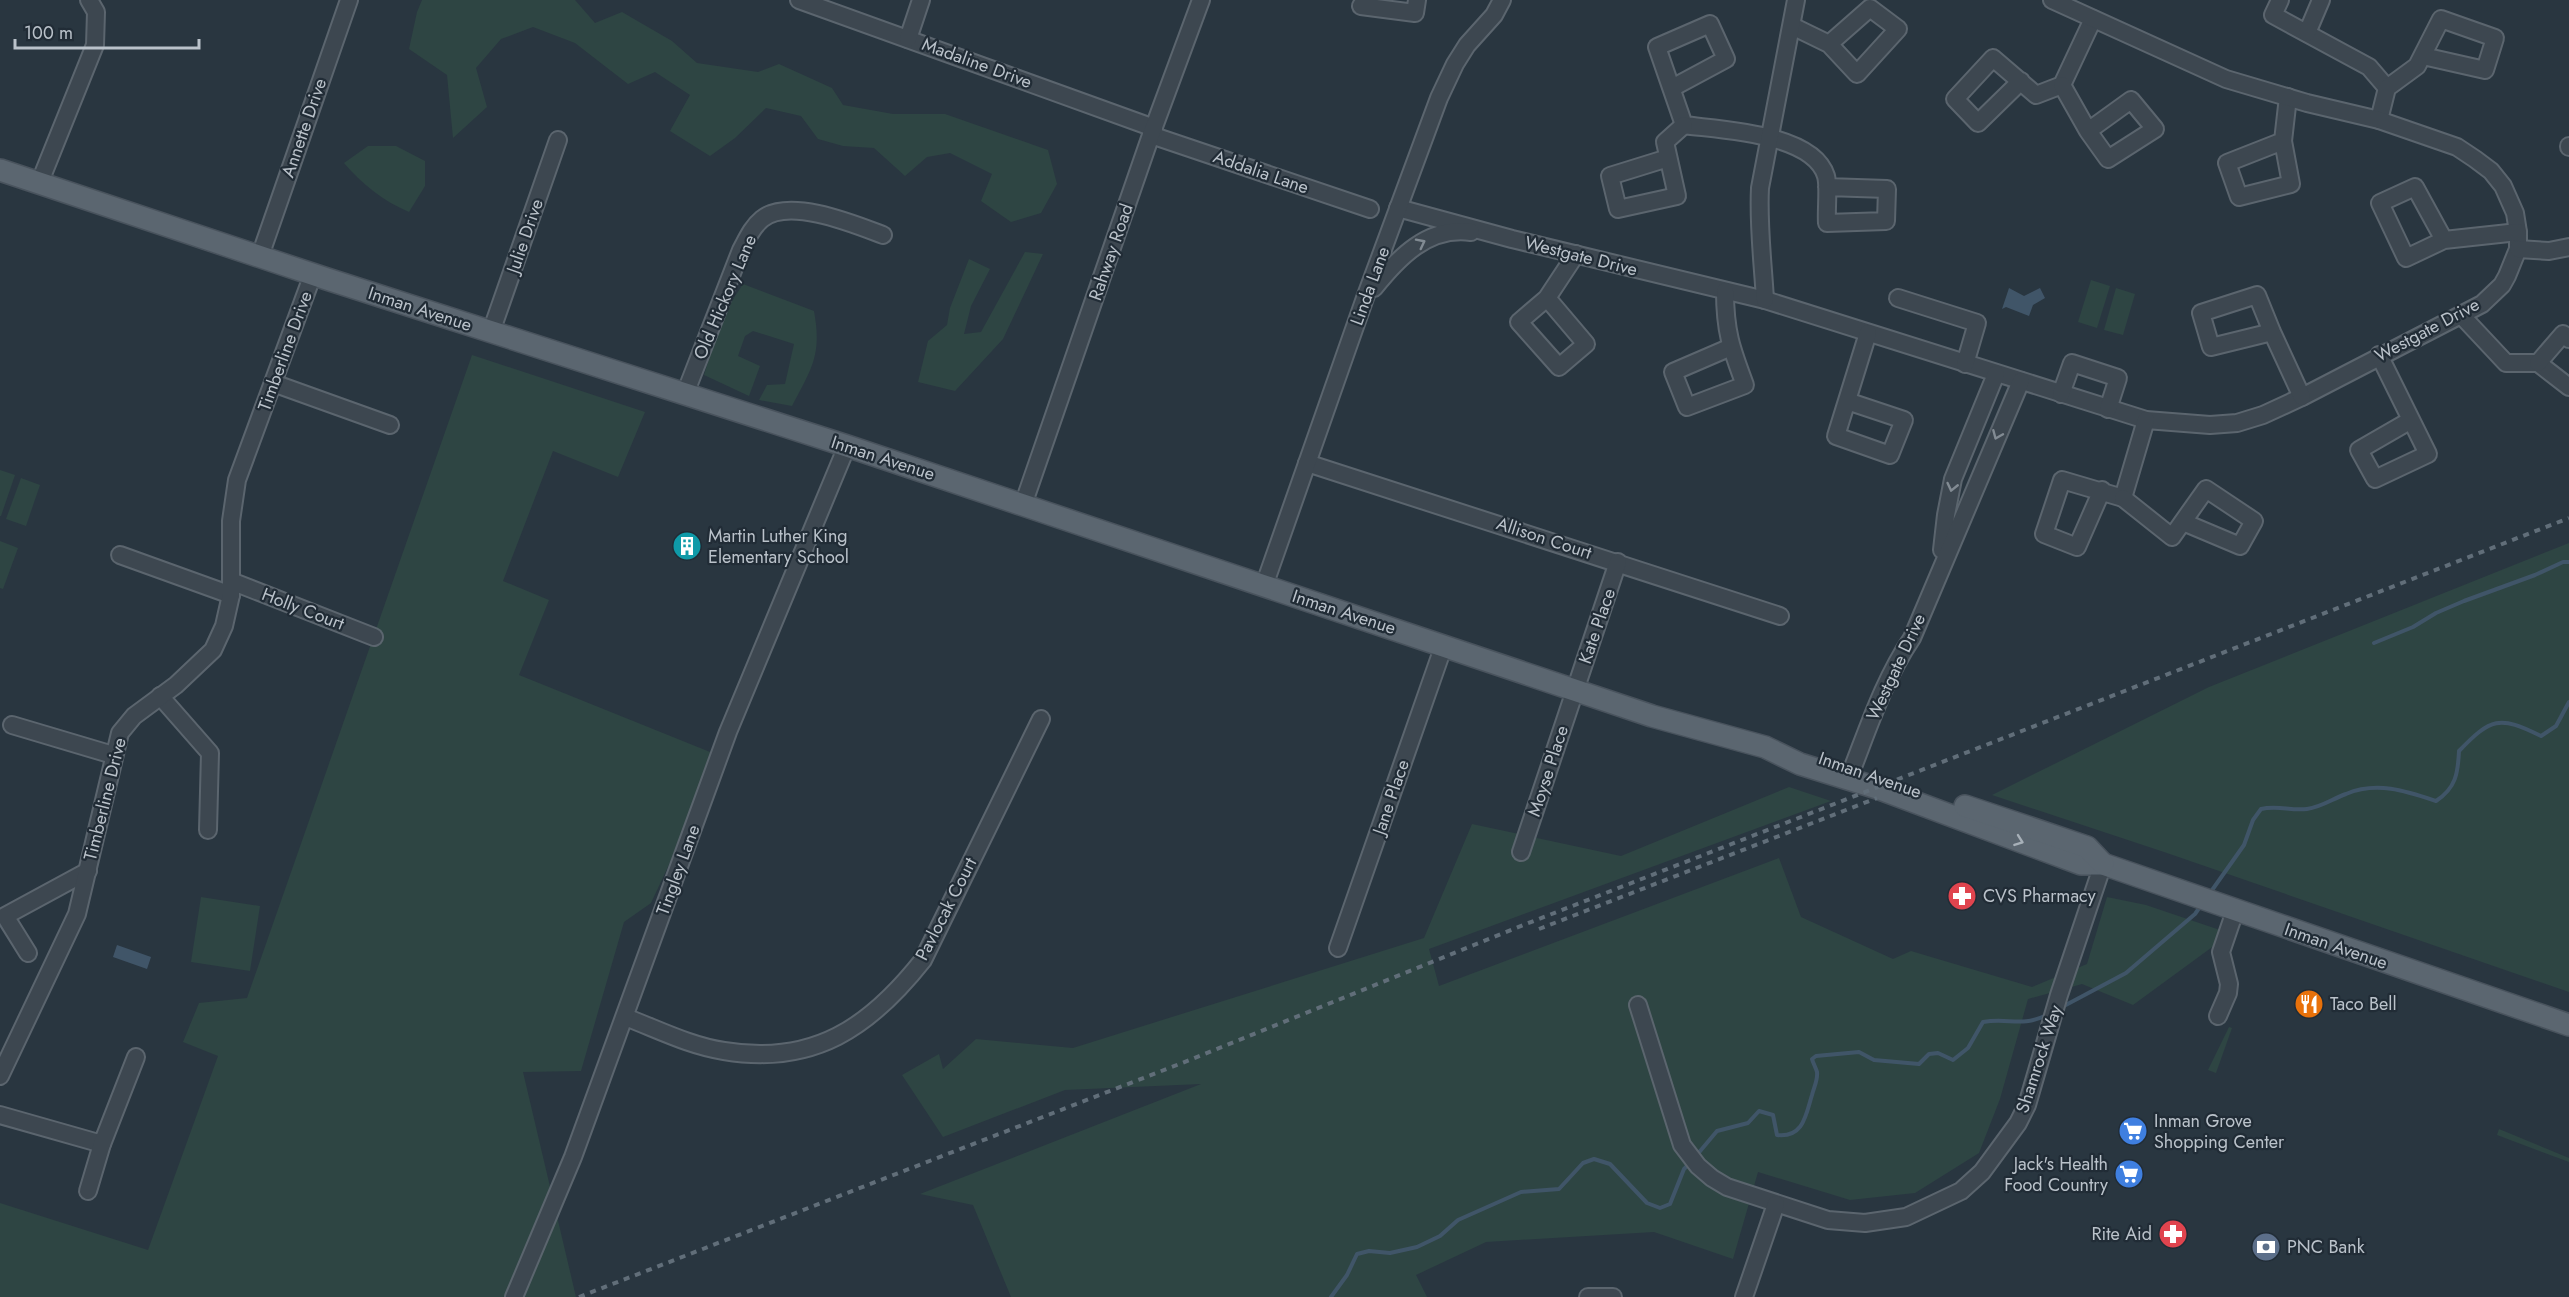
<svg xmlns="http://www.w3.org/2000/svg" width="2569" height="1297" font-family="Jost,sans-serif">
<rect width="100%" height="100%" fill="#293640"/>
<g fill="#2e4543">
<path d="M422 0H575L595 23 622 12 672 41 697 63 758 72 779 64 832 88 843 105 893 114H945L1048 150 1057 184 1041 213 1011 222 981 201 992 174 950 153 927 157 905 176 874 148 843 146 818 139 801 116 766 108 735 138 710 156 670 131 690 95 655 72 628 84 575 43 533 27 501 39 476 68 487 107 453 138 447 75 409 49 417 12Z"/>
<path d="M368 146H396L425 161V186L409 212C383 201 362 184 344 163Z"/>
<path d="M1025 252 1043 254 1003 339 955 391 918 382 928 341 947 325 950 308 969 259 990 269 971 306 964 334 981 332Z"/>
<path d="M2091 280 2110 286 2097 328 2078 322Z"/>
<path d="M743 284 814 311C822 355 812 368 792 406L759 400 767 385 785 384 794 344 753 331 745 336 738 356 760 366 749 396 704 375 722 316Z"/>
<path d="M2116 288 2135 294 2123 335 2104 330Z"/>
<path d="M472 355 645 412 618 477 553 451 503 581 549 600 519 675 720 756 651 903 624 922 581 1071 523 1072 576 1297H0V1203L148 1250 218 1056 183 1042 199 1003 247 998Z"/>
<path d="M0 470 15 475 1 516H0Z"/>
<path d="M21 478 40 485 26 526 6 519Z"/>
<path d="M0 541 18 548 3 589 0 588Z"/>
<path d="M2569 543V992L2164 852 1992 795 2209 687Z"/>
<path d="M1789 787 1831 801 1429 949 1439 986 1779 858 1801 917 1893 959 1911 951 2032 987 2087 964 2107 897 2146 905 2220 930 2215 945 2133 1005 2082 984 2028 999 2000 1099 1979 1153 1915 1193 1850 1200 1758 1172 1733 1259 1654 1232 1486 1242 1416 1275 1427 1297H1011L973 1205 920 1194 1201 1084 1065 1090 943 1137 902 1075 939 1054 943 1069 976 1039 1073 1048 1424 938 1472 824 1621 856Z"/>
<path d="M201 897 260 906 250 971 191 962Z"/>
<path d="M2229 1027 2232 1028 2216 1073 2208 1070Z"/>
<path d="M2499 1129 2569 1158V1162L2497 1135Z"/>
</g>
<g fill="#405568">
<path d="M2009 288 2024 296 2040 288 2045 298 2033 305 2029 316 2006 307 2002 309Z"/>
<path d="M117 945 151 957 147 969 113 957Z"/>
</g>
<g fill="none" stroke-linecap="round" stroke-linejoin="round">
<g stroke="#405568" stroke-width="4">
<path d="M2374 643 2413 627 2436 613 2464 601 2535 575 2563 562H2569"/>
<path d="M2210 893 2244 845 2253 820 2261 809C2278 805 2290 811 2307 809 2322 807 2332 799 2346 794 2377 781 2406 791 2436 801 2456 788 2458 773 2459 751 2491 718 2499 715 2541 736L2556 726 2569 702"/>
<path d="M2062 1007 2126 973 2195 914 2202 904"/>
<path d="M1696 1156 1717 1131 1748 1123 1759 1111 1773 1115 1777 1135C1804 1138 1806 1114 1812 1095 1814 1087 1818 1080 1817 1072 1816 1068 1813 1063 1812 1059L1816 1056 1859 1052 1874 1060 1919 1064 1929 1054 1938 1053 1953 1060 1968 1048 1983 1022C2009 1017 2020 1028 2047 1015"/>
<path d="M1331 1297 1347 1275 1357 1254 1369 1251 1390 1253 1417 1247 1440 1236 1458 1220 1521 1192 1559 1189 1583 1163 1594 1159 1610 1164 1647 1203 1660 1208 1670 1204 1684 1169 1689 1164"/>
</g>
<g stroke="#5b656e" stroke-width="20">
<g id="minor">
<path d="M799 0 1154 128"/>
<path d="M1365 0 1361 6 1415 13 1417 0"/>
<path d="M2280 0 2273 15 2369 67 2387 88"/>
<path d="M1792 26 1829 44 1857 74 1898 29 1870 8 1829 44"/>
<path d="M2307 33 2321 0"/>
<path d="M908 39 921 0"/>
<path d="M2021 81 1978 123 1955 99 1993 58 2036 95 2062 85 2093 19"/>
<path d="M2062 85 2088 131 2131 100 2155 129 2108 159 2088 131"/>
<path d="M1672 88 1726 59 1710 24 1657 47 1684 125C1721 130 1813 133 1826 176 1829 186 1826 211 1827 223L1886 221 1887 189 1827 187"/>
<path d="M2379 120 2387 88 2417 66 2441 19 2495 38 2485 70 2423 56"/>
<path d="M1151 135 1370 209"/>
<path d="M2283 141 2291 184 2239 197 2227 163 2283 141 2288 97"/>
<path d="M2569 146V147"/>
<path d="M1668 158 1610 176 1618 209 1677 196 1665 142 1684 125"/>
<path d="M39 184 95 45 96 12 89 0"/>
<path d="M1398 208 1512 239 1765 300 2146 420 2210 425 2237 423 2263 415 2302 397 2482 304 2502 285 2507 276 2518 249V232L2515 213 2503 186 2491 171 2475 159 2457 147 2379 120 2307 103 2226 79 2052 0"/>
<path d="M2444 240 2406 258 2380 203 2415 187 2444 240 2518 232"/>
<path d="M2518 249 2549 251 2569 247"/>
<path d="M260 256 349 0"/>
<path d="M1374 288C1398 258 1428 226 1471 232"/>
<path d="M1725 291C1725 331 1731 348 1745 385L1687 407 1673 372 1731 347"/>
<path d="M1547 298 1586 344 1559 367 1519 322 1547 298 1576 254"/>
<path d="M1898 298 1977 323 1965 364"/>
<path d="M1765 300C1763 263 1758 226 1760 188L1796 0"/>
<path d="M2461 315 2506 363H2538L2569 387"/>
<path d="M491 332 558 140"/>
<path d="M2272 332 2211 347 2201 313 2257 295 2272 332 2302 397"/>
<path d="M2379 355 2428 454 2375 479 2359 450 2411 420"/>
<path d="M2538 363 2563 334 2569 339"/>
<path d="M273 383 390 425"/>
<path d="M685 394 741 250C747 239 752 227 762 219 789 197 854 224 883 235"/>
<path d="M2061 394 2072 363 2118 378 2108 409"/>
<path d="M1847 401 1904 420 1890 455 1836 436 1868 333"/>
<path d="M1307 463 1780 616"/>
<path d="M2102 490 2077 547 2044 534 2062 480 2123 498 2146 420"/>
<path d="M2123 498 2172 537 2206 489 2254 521 2240 546 2183 522"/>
<path d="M1023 505 1151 135 1201 0"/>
<path d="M1942 550 1946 515 1953 479 1996 374"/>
<path d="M120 555 231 595"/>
<path d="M231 581 374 637"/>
<path d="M1264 586 1365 298 1439 98 1455 64 1467 45 1494 15 1502 0"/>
<path d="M160 696 210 753 208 830"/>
<path d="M12 725 113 755"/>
<path d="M1853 767C1870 723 1885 678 1912 638L2021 381"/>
<path d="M1521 852 1618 562"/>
<path d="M1338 948 1444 645"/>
<path d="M28 953 5 916 88 871"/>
<path d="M1638 1005 1682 1145 1698 1166 1712 1178 1727 1187 1828 1220 1865 1223 1906 1217 1961 1191 1982 1172 2018 1123 2027 1105 2059 995 2103 864"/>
<path d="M2218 1016 2228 993 2229 984 2221 952 2235 911"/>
<path d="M625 1017C657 1029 690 1046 724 1051 814 1066 870 1027 923 960L1041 719"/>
<path d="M0 1076 77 914 120 733 134 716 176 685 213 650 224 626 231 595V521L237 480 313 274"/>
<path d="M0 1115 102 1144"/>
<path d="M88 1191 102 1144 136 1057"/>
<path d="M514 1297 573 1157 728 732 847 446"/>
<path d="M1588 1297H1613"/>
<path d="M1744 1297 1776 1204"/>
</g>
</g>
<g stroke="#49535d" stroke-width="24">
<g id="major">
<path d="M0 170 327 279 847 446 1652 716 1765 747 1800 764 1877 788 2081 864H2103L2569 1025"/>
<path d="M1965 806 2087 847 2103 864"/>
</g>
</g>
<use href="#minor" stroke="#3d4750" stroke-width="16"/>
<use href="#major" stroke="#5b6670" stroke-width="21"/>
<g stroke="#616e79" stroke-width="4" stroke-dasharray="6 6" stroke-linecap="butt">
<path d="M1539 929 1877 798"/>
<path d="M579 1297 1182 1063 1526 924 2569 518"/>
</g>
</g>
<defs><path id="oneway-chevron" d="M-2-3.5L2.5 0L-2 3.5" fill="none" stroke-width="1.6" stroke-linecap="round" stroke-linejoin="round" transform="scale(1.5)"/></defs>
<g stroke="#828b93">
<use href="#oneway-chevron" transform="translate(1421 243) rotate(-27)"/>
<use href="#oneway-chevron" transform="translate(1997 435) rotate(113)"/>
<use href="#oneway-chevron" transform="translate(1952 487) rotate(103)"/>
</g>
<use stroke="#a7b0b8" href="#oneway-chevron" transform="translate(2019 841) rotate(20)"/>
<defs>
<g id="building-disc" transform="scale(1.5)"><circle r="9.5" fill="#0f9aa8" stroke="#212c36"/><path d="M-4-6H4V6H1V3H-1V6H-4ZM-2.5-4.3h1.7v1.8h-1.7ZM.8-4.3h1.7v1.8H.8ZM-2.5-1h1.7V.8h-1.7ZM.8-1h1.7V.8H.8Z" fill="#fff"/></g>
<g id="pharmacy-disc" transform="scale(1.5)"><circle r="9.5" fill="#e0444e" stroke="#212c36"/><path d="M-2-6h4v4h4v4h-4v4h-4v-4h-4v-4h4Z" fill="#fff"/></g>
<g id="restaurant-disc" transform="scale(1.5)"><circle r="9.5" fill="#e8710a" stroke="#212c36"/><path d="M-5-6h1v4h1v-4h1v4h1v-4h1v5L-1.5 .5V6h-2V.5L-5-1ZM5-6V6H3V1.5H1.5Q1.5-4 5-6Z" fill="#fff"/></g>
<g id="supermarket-disc" transform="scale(1.5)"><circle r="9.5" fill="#3f7fe0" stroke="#212c36"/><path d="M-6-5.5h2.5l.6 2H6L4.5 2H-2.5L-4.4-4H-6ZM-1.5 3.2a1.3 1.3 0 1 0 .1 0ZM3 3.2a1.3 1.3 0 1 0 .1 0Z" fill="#fff"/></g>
<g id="bank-disc" transform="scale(1.5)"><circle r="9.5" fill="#5c6f8a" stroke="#212c36"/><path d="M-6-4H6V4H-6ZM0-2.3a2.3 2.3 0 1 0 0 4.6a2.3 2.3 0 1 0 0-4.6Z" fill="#fff"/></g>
</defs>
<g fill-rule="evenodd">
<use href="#building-disc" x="687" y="546"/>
<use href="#pharmacy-disc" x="1962" y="896"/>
<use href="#restaurant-disc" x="2309" y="1004"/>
<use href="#supermarket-disc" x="2133" y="1131"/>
<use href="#supermarket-disc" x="2129" y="1174"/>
<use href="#pharmacy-disc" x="2173" y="1234"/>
<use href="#bank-disc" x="2266" y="1247"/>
</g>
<g text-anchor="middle" stroke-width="4.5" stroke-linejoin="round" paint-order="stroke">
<g font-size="18" fill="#bac2ca" stroke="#212c36">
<text transform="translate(977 63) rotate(20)" y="6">Madaline Drive</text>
<text transform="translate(304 128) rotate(-71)" y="6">Annette Drive</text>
<text transform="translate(1261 172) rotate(19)" y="6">Addalia Lane</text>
<text transform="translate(525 236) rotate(-71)" y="6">Julie Drive</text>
<text transform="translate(1111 252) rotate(-71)" y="6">Rahway Road</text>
<text transform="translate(1581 256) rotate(14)" y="6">Westgate Drive</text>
<text transform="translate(1370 286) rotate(-70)" y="6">Linda Lane</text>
<text transform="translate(725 297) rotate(-67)" y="6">Old Hickory Lane</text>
<text transform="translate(420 309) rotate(18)" y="6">Inman Avenue</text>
<text transform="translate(2427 330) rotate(-28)" y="6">Westgate Drive</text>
<text transform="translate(285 351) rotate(-70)" y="6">Timberline Drive</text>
<text transform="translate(883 458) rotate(18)" y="6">Inman Avenue</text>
<text transform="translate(1544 538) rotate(18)" y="6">Allison Court</text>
<text transform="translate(303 609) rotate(21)" y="6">Holly Court</text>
<text transform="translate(1344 612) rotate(18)" y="6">Inman Avenue</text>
<text transform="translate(1597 626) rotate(-71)" y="6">Kate Place</text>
<text transform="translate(1896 667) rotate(-65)" y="6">Westgate Drive</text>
<text transform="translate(1548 771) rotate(-72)" y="6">Moyse Place</text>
<text transform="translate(1870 775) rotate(19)" y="6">Inman Avenue</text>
<text transform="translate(1391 797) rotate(-71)" y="6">Jane Place</text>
<text transform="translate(105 799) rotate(-76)" y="6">Timberline Drive</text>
<text transform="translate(678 870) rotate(-70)" y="6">Tingley Lane</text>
<text transform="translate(946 909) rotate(-63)" y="6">Pavlocak Court</text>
<text transform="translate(2336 946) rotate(19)" y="6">Inman Avenue</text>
<text transform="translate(2039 1059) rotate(-72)" y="6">Shamrock Way</text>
</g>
<g font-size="18" fill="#bac2ca" stroke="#212c36" text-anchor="start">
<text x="708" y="542">Martin Luther King<tspan x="708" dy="21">Elementary School</tspan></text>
<text x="1983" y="902">CVS Pharmacy</text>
<text x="2330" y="1010">Taco Bell</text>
<text x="2154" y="1127">Inman Grove<tspan x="2154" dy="21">Shopping Center</tspan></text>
<text x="2108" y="1170" text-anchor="end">Jack's Health<tspan x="2108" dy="21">Food Country</tspan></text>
<text x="2152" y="1240" text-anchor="end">Rite Aid</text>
<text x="2287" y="1253">PNC Bank</text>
</g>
</g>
<path d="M15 39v9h184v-9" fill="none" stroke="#bac2ca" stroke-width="3"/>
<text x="24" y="39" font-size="18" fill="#bac2ca" stroke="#212c36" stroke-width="4.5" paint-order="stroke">100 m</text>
</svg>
